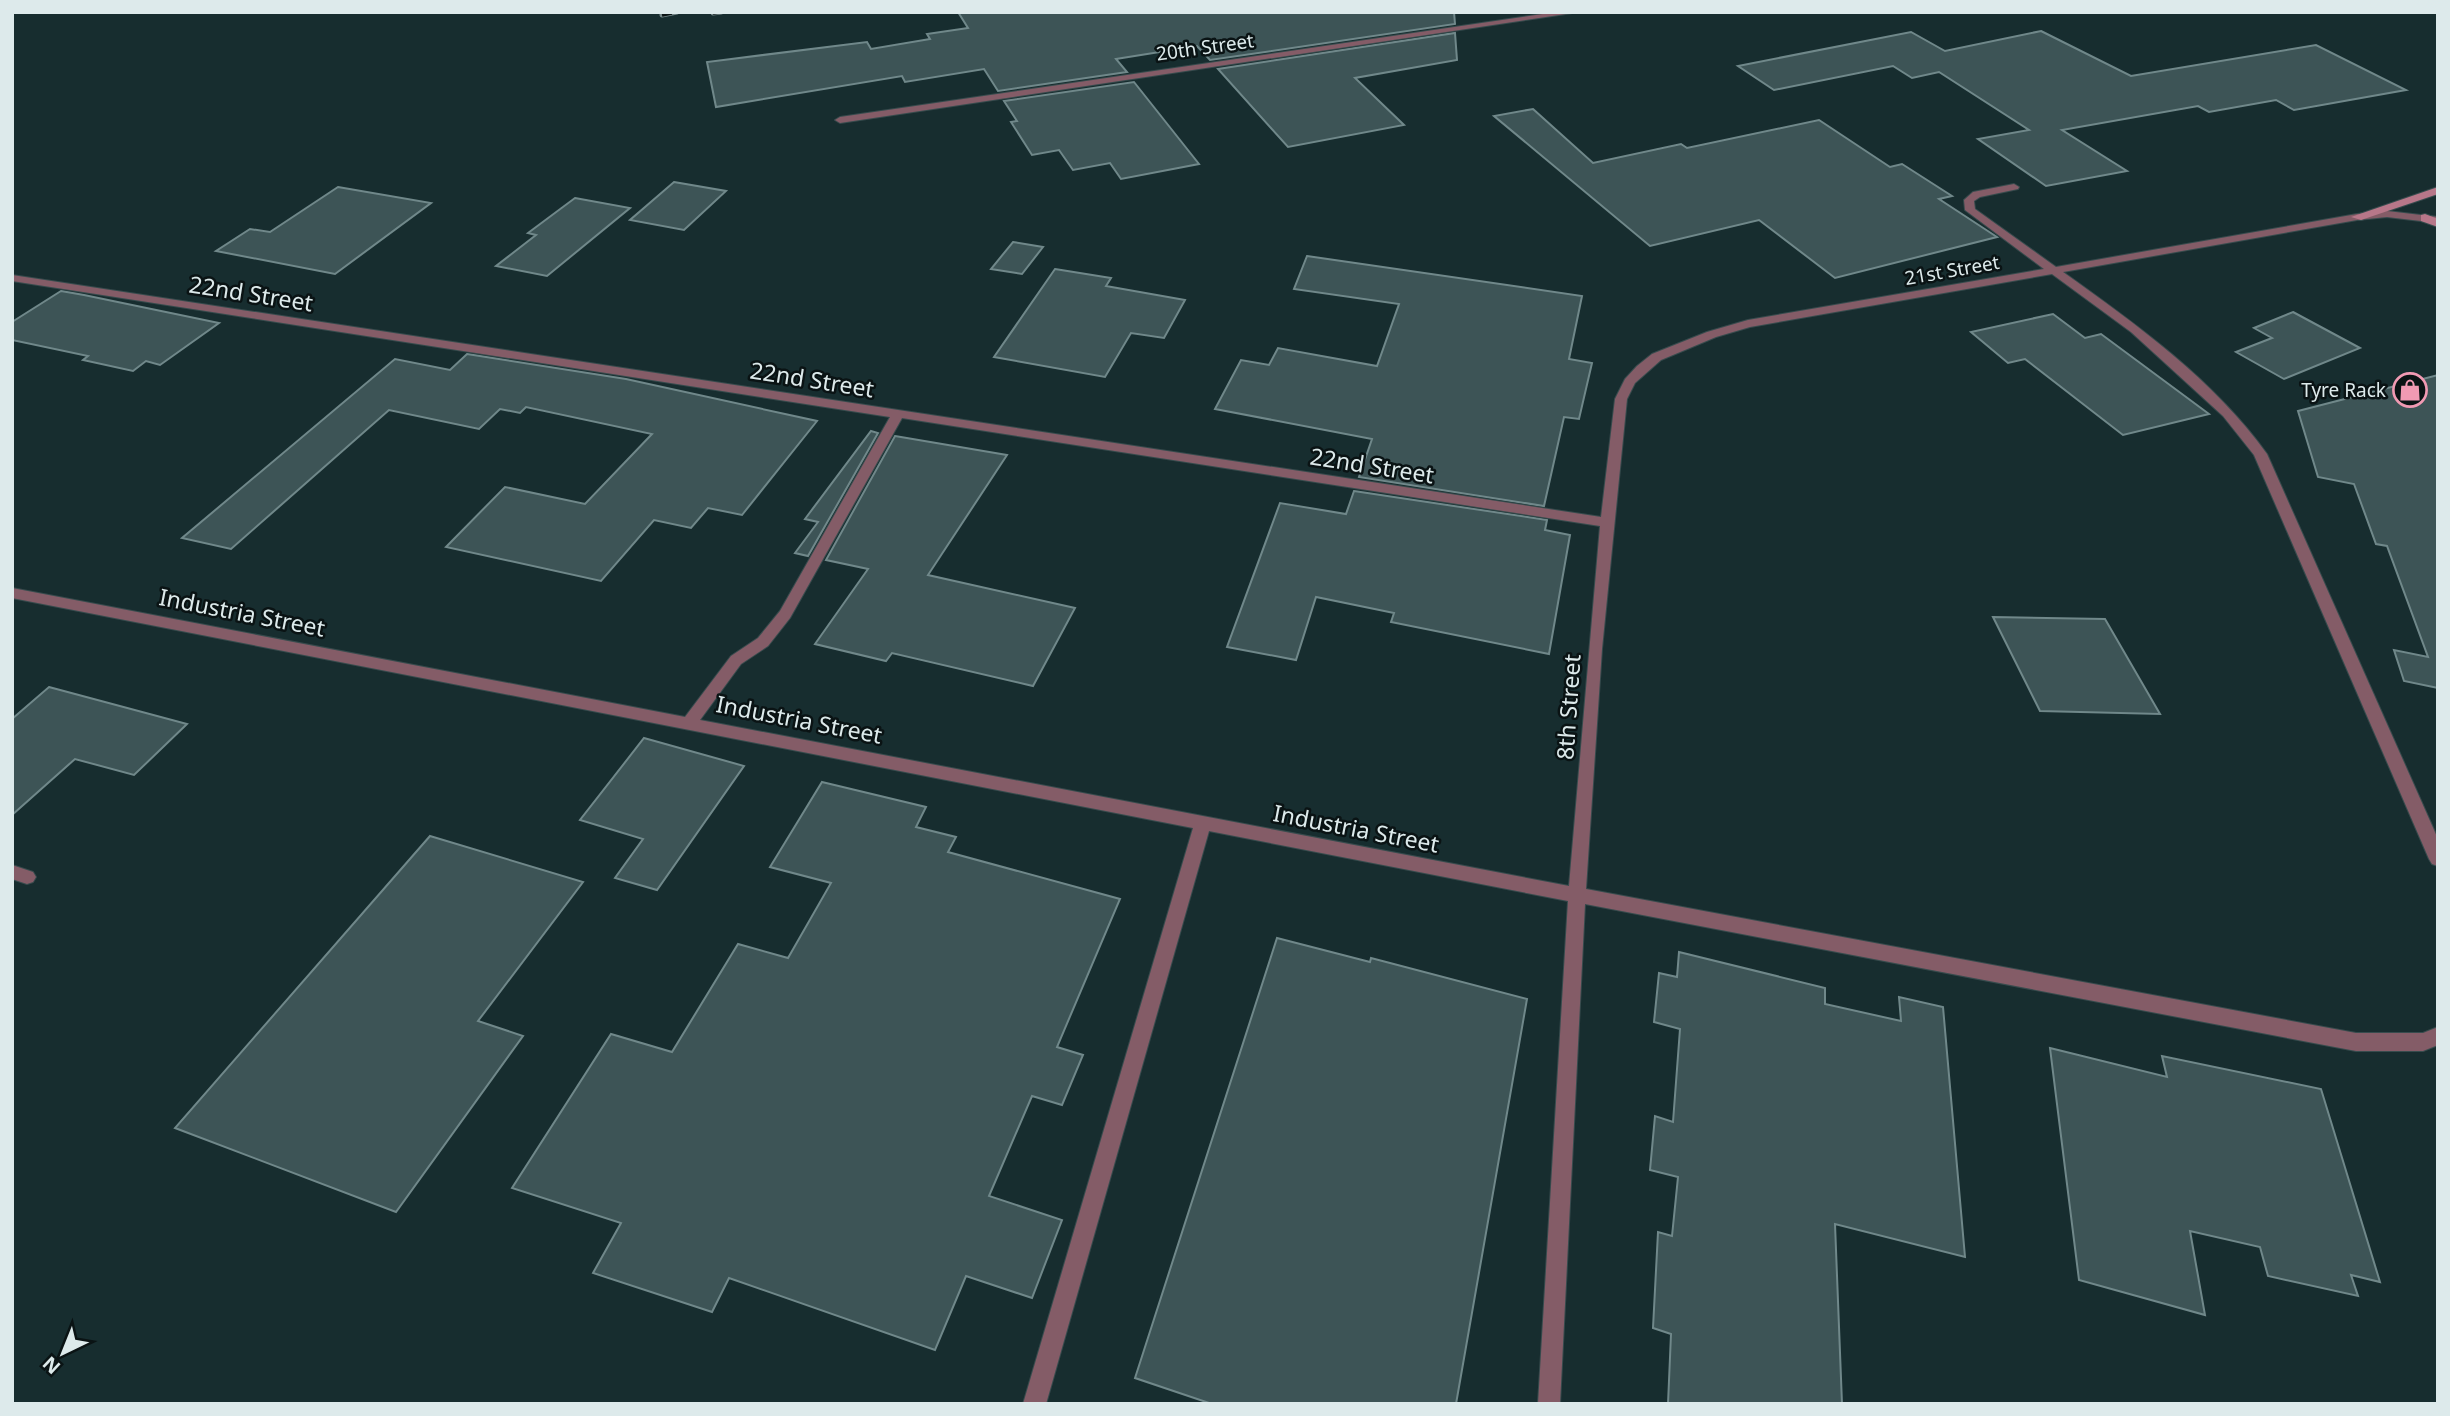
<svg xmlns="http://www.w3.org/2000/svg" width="2450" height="1416" font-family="'Noto Sans',sans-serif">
<rect width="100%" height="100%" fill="#172d2f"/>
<g fill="#3d5456" stroke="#70888a" stroke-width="2">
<path d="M958 12H1454L1455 24 1210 60 1197 46 1116 59 1127 72 998 91 984 69 905 82 902 76 716 107 707 62 867 42 871 49 930 39 927 34 968 28Z"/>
<path d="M2041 31 2131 76 2316 45 2406 90 2294 110 2276 100 2209 112 2198 106 2062 130 2127 171 2046 186 1978 139 2029 130 1939 72 1912 78 1893 66 1774 90 1738 66 1911 32 1945 51Z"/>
<path d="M1455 33 1457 60 1355 78 1404 125 1288 147 1218 69Z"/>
<path d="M1134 82 1199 164 1121 179 1110 163 1073 170 1059 150 1032 155 1011 122 1017 121 1004 101Z"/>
<path d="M1533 109 1593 163 1681 144 1687 148 1819 120 1890 167 1902 164 1952 196 1939 199 1997 237 1835 278 1759 220 1650 246 1494 116Z"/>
<path d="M674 182 726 191 684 230 630 220Z"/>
<path d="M338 187 431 203 335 274 216 251 250 229 270 232Z"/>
<path d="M575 198 630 208 547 276 496 266 536 235 528 233Z"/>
<path d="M1013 242 1043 247 1022 274 991 269Z"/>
<path d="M1307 256 1582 296 1569 359 1592 363 1579 419 1564 417 1544 506 1359 477 1372 439 1215 409 1241 360 1269 365 1278 348 1377 366 1399 304 1294 289Z"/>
<path d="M1055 269 1111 278 1106 286 1185 300 1164 338 1131 333 1105 377 994 357Z"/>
<path d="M61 291 84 295 219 323 160 365 146 361 133 371 83 360 88 356 12 340V322Z"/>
<path d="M2293 312 2360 348 2284 379 2236 352 2272 338 2254 328Z"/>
<path d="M2053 314 2085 338 2101 334 2209 414 2123 435 2025 359 2008 363 1971 332Z"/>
<path d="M467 354 626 379 817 421 742 515 708 508 691 528 654 520 601 581 446 547 505 487 585 504 652 434 526 407 520 413 500 409 479 429 389 410 231 549 182 538 395 359 450 370Z"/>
<path d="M2438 375V688L2404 681 2394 650 2428 657 2387 546 2376 544 2354 484 2318 477 2298 411Z"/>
<path d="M871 431 878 433 808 556 795 553 818 522 805 519Z"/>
<path d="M895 436 1007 455 928 575 1075 608 1033 686 892 653 886 661 815 644 868 569 826 560Z"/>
<path d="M1354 491 1547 520 1545 530 1570 535 1549 654 1391 622 1394 613 1316 597 1296 660 1227 647 1280 503 1346 514Z"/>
<path d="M1993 617 2105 619 2160 714 2040 711Z"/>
<path d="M49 687 187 724 134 775 75 759 12 815V719Z"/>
<path d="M644 738 744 766 657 890 615 878 643 839 580 820Z"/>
<path d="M822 782 926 807 916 827 956 837 948 852 1120 899 1057 1047 1083 1055 1062 1105 1032 1096 989 1196 1062 1220 1032 1298 966 1276 935 1350 729 1278 712 1312 593 1273 621 1223 512 1188 611 1034 672 1052 738 944 788 958 831 883 770 867Z"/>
<path d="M430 836 583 882 478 1021 523 1036 396 1212 175 1128Z"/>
<path d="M1277 938 1370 962 1371 958 1527 999 1456 1404H1212L1135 1378Z"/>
<path d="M1679 952 1825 988V1004L1901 1021 1899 997 1943 1007 1965 1257 1835 1224 1842 1404H1668L1671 1334 1653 1328 1658 1232 1672 1236 1678 1177 1650 1170 1655 1116 1673 1122 1680 1029 1654 1022 1659 973 1677 977Z"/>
<path d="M2050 1048 2167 1077 2162 1056 2321 1089 2380 1282 2351 1275 2358 1296 2268 1276 2260 1247 2190 1231 2205 1315 2079 1280Z"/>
</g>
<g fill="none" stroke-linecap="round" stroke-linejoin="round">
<g stroke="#374b4d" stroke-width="2">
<g id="service">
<path d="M1556 12H1579L840 123 835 120 840 117Z"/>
<path d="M2014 184 2019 187 2018 189 1980 197 1974 201 1975 209 2056 267 2357 214 2387 211 2438 217V223L2387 217 2357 220 2063 272C2136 324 2214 380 2267 454L2438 839V866L2432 864 2429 859 2254 455 2223 416 2131 332 2052 274 1750 327 1716 337 1661 360 1635 383 1627 399 1602 649 1586 889 2356 1033H2423L2438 1027V1045L2423 1051H2356L1585 904 1560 1404H1538L1568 901 1209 831 1046 1404H1023L1193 828 12 598V588L685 717 731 656 758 638 780 611 890 417 12 281V275L1601 517 1615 399 1625 379 1637 366 1652 354 1707 332 1748 320 2044 269 1965 210 1964 200 1973 192ZM902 418 1600 526 1569 886 700 720 741 664 768 646 790 618Z"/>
<path d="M12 865 33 872 36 877 33 882 27 884 12 879Z"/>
</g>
</g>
<g stroke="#374b4d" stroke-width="2">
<g id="secondary">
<path d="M2438 187V194L2361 220 2351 217Z"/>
<path d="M2425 214 2438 219V227L2421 221V215Z"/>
</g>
</g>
<use href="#service" fill="#845c67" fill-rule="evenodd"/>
<use href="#secondary" fill="#b77789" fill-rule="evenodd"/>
<g stroke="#77898a" stroke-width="5">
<g id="rail">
<path d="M713 13 721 12"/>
<path d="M662 15 677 12"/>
</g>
</g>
<use href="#rail" stroke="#0a1314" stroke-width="3.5" stroke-dasharray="10" stroke-linecap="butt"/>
</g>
<defs>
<g id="shop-ring" transform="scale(1.75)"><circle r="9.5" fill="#0a1314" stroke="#f19ab3" stroke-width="1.5"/><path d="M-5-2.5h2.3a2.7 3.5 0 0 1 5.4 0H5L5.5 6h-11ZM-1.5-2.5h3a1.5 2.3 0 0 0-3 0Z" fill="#f19ab3"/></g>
</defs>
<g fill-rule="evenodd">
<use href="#shop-ring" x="2410" y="390"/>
</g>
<g text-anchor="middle" stroke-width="5" stroke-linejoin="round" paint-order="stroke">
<g font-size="19" fill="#ddeaeb" stroke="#0a1314">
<text transform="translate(1205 47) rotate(-8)" y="7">20th Street</text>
<text transform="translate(1952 270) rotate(-10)" y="7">21st Street</text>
</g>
<g font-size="19" fill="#ddeaeb" stroke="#0a1314" text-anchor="end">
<text x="2386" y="397">Tyre Rack</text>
</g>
<g font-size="23" fill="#ddeaeb" stroke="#0a1314">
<text transform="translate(251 294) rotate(9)" y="8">22nd Street</text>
<text transform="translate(812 380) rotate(9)" y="8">22nd Street</text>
<text transform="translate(1372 466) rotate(9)" y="8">22nd Street</text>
<text transform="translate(242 613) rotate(11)" y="8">Industria Street</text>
<text transform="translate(1569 707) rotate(-86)" y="8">8th Street</text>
<text transform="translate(799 720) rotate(11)" y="8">Industria Street</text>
<text transform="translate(1356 829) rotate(11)" y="8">Industria Street</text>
</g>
</g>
<rect width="2450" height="1416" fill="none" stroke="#ddeaeb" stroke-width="28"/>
<g transform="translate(63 1353) rotate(223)" stroke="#0a1314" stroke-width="5" paint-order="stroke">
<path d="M0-5L12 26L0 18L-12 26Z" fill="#ddeaeb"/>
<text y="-10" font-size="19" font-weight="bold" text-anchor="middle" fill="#ddeaeb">N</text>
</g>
</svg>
